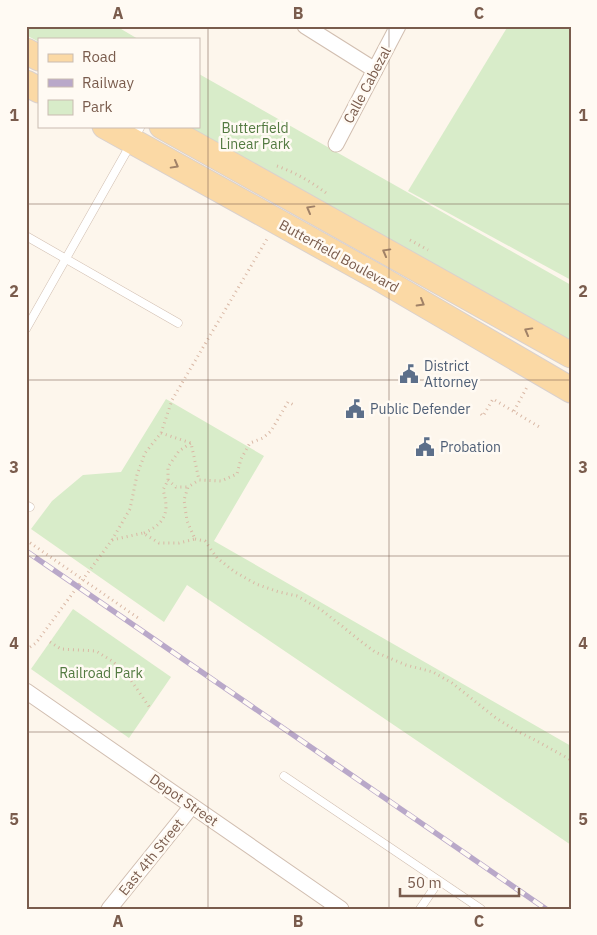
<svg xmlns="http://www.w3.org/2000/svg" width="597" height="935" font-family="'IBM Plex Sans',sans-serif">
<rect width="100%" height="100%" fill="#fdf6ec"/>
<g fill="#d8ecc9">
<path d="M26 26H116L138 39H39V42L26 35Z"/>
<path d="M508 26H571V280L408 191Z"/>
<path d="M199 74 571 285V343L186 126H199Z"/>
<path d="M166 399 264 456 214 541 571 746V845L187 585 164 622 31 529 52 501 83 475 121 472Z"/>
<path d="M73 609 171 677 129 738 31 669Z"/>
</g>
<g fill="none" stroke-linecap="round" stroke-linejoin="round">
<g stroke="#d1beb0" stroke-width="9">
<g id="lane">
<path d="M26 236 178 323"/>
<path d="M26 329 141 126"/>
<path d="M26 505 30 507"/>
<path d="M284 776 481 909"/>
<path d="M420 909 439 881"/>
</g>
</g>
<g stroke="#d1beb0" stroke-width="17">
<g id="street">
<path d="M305 26 375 70"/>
<path d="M336 144 398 26"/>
<path d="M26 691 341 909"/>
<path d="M109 909 192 806"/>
</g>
</g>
<g stroke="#dad1cd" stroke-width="27">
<g id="primary">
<path d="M26 51 39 58"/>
<path d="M26 83 39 90"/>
<path d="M105 126 379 278 571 390"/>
<path d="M162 126 571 355"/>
</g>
</g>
<g stroke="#d9b8a5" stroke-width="3" stroke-dasharray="1 4" stroke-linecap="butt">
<path d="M277 166C294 172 312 182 326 193"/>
<path d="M410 240 428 250"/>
<path d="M514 411 527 387"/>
<path d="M481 414 483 416 493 399 541 428"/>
<path d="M161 433 191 443 199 480 221 481 237 474 241 459 250 443 263 438 271 431 288 402 294 405"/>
<path d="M168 480 176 487H188"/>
<path d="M144 533C165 524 170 512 163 490L168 480V467L179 451 191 443"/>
<path d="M195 539 205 541 217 558 235 572 256 584 279 592 297 596 320 609 342 626 359 640 375 652 406 665 433 672 452 683 496 718 515 730 535 740 571 760"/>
<path d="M26 540 141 620"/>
<path d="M112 540 143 533 159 543H179L195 539 187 521 184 500 188 487 199 480"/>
<path d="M50 642 61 649 96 651 112 661 126 673 150 708"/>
<path d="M26 650 36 643 112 540 130 509 137 475 145 453 161 433 172 400 267 239"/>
</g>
<use href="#lane" stroke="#fff" stroke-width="8"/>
<use href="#street" stroke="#fff" stroke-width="15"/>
<use href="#primary" stroke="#fbd9a5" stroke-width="25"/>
<g stroke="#b9a8c9" stroke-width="5.5">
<path id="rail" d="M26 551 546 909"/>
</g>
<use href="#rail" stroke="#fffaf3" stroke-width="4" stroke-dasharray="11" stroke-linecap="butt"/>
</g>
<defs><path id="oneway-chevron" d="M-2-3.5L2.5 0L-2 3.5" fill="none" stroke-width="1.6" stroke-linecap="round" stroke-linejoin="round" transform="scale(1.25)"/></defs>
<g stroke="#a18267">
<use href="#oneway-chevron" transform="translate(175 165) rotate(29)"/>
<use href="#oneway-chevron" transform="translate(310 209) rotate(-151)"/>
<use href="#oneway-chevron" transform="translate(386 252) rotate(-151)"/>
<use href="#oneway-chevron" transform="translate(421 303) rotate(30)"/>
<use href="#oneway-chevron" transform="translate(528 331) rotate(-151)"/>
</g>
<path fill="none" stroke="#7a5c4d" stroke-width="1" stroke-opacity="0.55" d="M208 26V909M389 26V909M26 204H571M26 380H571M26 556H571M26 732H571"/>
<defs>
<g id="civic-bare" transform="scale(1.5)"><path d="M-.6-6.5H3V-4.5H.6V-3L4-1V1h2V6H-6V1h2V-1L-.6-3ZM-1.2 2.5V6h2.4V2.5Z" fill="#5c6f8a" stroke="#fffaf3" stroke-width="2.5" paint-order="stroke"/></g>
</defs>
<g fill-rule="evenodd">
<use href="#civic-bare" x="409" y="374"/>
<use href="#civic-bare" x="355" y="409"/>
<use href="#civic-bare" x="425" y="447"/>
</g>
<g text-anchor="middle" stroke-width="5" stroke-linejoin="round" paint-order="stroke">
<g font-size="14" fill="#7a5c4d" stroke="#fffaf3">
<text transform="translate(367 85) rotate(-62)" y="5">Calle Cabezal</text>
<text transform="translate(339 256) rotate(29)" y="5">Butterfield Boulevard</text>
<text transform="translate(184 800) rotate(35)" y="5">Depot Street</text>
<text transform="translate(151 857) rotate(-51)" y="5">East 4th Street</text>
</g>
<g font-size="14" fill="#537a41" stroke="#fffaf3">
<text x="255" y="133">Butterfield<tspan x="255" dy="16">Linear Park</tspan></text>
<text x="101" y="678">Railroad Park</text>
</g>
<g font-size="14" fill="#4e5e75" stroke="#fffaf3" text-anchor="start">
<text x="424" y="371">District<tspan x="424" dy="16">Attorney</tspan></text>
<text x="370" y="414">Public Defender</text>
<text x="440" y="452">Probation</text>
</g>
</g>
<rect width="597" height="935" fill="none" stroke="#fffaf3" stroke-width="55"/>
<rect x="38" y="38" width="162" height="90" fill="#fffaf3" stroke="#cabbb1"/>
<rect x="48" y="54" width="25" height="8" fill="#fbd9a5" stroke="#cabbb1"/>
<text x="82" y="62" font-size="15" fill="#7a5c4d">Road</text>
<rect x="48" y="79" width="25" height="8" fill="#b9a8c9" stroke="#cabbb1"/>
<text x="82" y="88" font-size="15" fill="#7a5c4d">Railway</text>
<rect x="48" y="100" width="25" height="15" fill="#d8ecc9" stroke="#cabbb1"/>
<text x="82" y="112" font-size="15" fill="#7a5c4d">Park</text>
<path d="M400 888v8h119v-8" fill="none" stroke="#7a5c4d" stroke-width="2.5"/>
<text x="407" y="888" font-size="15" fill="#7a5c4d" stroke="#fffaf3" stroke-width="4" paint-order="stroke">50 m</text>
<rect x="28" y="28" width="542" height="880" fill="none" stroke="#7a5c4d" stroke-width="2"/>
<g font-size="16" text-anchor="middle" font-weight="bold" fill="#7a5c4d">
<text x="118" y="19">A</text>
<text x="298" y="19">B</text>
<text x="479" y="19">C</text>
<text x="14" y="121">1</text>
<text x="583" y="121">1</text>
<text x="14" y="297">2</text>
<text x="583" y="297">2</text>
<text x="14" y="473">3</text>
<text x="583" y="473">3</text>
<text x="14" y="649">4</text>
<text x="583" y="649">4</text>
<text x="14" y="825">5</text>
<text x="583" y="825">5</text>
<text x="118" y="927">A</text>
<text x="298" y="927">B</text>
<text x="479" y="927">C</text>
</g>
</svg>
